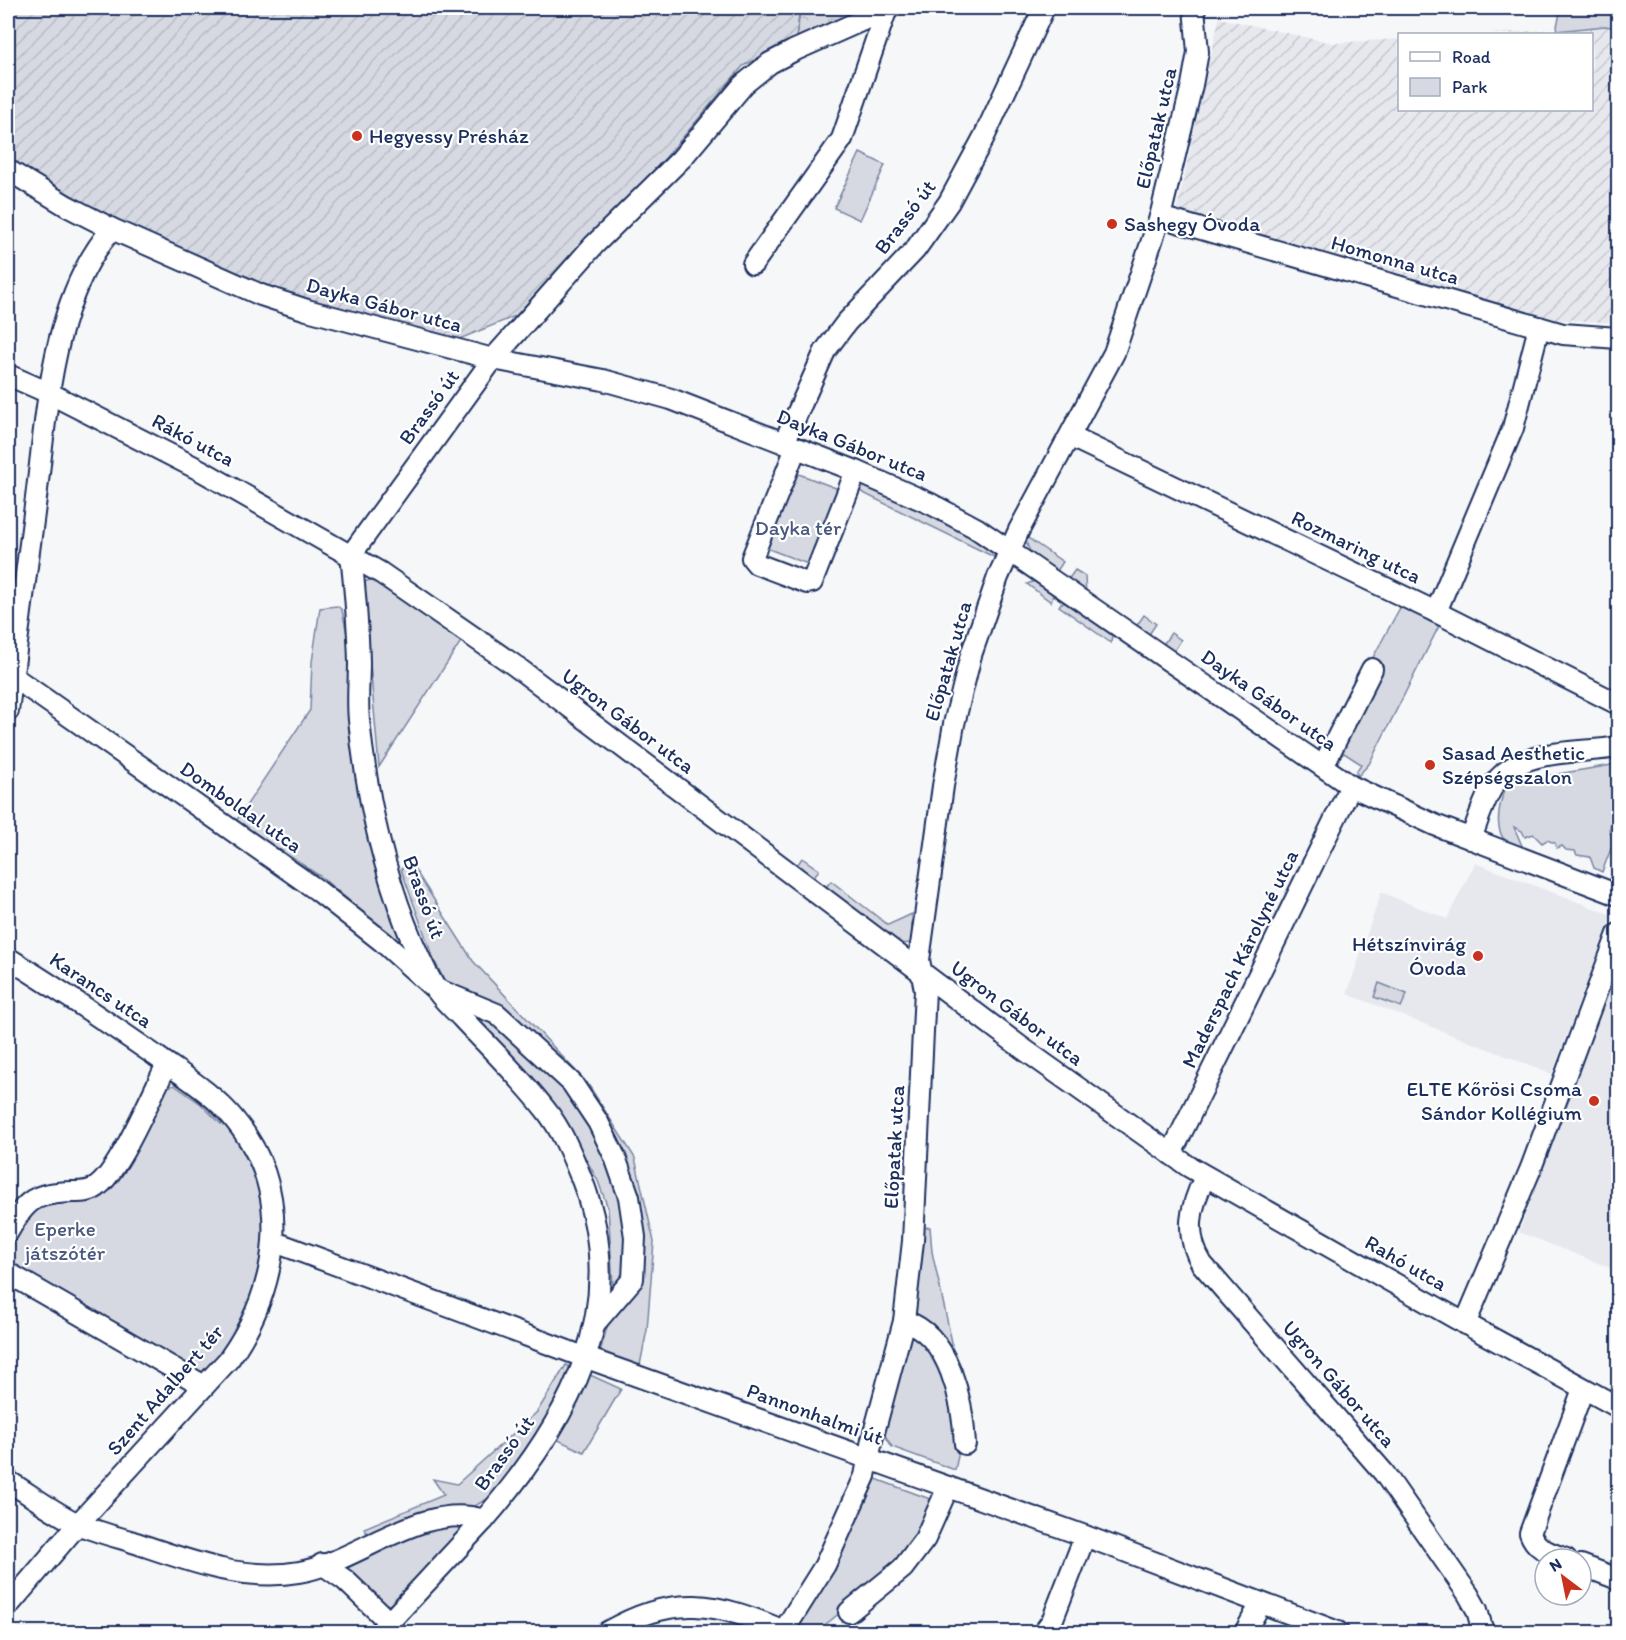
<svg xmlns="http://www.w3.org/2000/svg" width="1626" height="1640" font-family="Itim,sans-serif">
<defs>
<pattern id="industrial-furrows" width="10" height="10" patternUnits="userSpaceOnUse" patternTransform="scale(1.5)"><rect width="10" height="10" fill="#e6e8ee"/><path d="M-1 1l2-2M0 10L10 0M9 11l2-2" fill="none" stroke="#c5c7ce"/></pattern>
<pattern id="forest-crowns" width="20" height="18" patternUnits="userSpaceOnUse" patternTransform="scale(1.5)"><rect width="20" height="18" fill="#d6d9e2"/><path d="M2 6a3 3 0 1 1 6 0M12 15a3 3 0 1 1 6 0" fill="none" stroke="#b7bbc4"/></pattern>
<pattern id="garden-furrows" width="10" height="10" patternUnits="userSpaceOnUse" patternTransform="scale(1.5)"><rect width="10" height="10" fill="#d6d9e2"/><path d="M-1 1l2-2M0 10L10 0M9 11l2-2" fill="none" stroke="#b7bbc4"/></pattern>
</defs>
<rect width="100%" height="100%" fill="#f6f7f9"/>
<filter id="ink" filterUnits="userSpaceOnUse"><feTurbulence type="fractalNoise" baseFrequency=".0167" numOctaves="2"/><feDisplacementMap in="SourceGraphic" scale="12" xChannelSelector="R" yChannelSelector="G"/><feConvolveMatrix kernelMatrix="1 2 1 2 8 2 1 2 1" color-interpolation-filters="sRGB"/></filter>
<g filter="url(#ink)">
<g fill="#e6e8ee">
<path d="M1475 863 1612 915 1552 1074 1347 994 1381 892 1447 919Z"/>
<path d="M1618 969V1271L1519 1232Z"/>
</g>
<path fill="url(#industrial-furrows)" d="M1219 18 1332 43 1399 39 1400 110H1592V34H1490L1605 26 1618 28V323L1554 319 1512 309 1180 215 1177 209Z"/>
<g fill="#d6d9e2" stroke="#7884a0" stroke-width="1.5">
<path d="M1561 8H1618V28L1605 26 1556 31Z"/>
<path d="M860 153 885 165 860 220 834 208Z"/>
<path d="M791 471 841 490 813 566 761 546Z"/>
<path d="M862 483 916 506 990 547 996 558 853 488Z"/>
<path d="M1025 536 1063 562 1055 574C1039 562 1028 556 1025 536Z"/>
<path d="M1075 570 1085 576 1086 595 1067 581Z"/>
<path d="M373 578 462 640 379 767 363 583Z"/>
<path d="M1035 581 1053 594 1051 602 1027 584Z"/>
<path d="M1061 603H1067L1112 634 1111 643 1059 606Z"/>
<path d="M337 606 342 610 347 634 358 769 404 947 320 876 236 821 310 710 312 662 320 608Z"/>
<path d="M1401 606 1439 626 1369 764 1358 776 1356 772 1361 764 1344 753 1335 762 1366 670Z"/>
<path d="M1144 615 1156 624 1148 636 1135 628Z"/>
<path d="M1171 633 1181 640 1173 653 1162 646Z"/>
<path d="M1618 764V806L1609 830 1614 841 1602 872 1594 868 1590 857 1577 855 1575 851 1566 850 1562 846 1557 848 1555 843 1547 840 1542 843 1533 834 1525 837 1522 831 1514 827 1523 848C1518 846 1510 844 1505 840 1490 826 1503 774 1524 772L1528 779Z"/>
<path d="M802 858 819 870 812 879 796 867Z"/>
<path d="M410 862 473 961 588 1084 635 1158 654 1242 647 1330 639 1370 599 1355 613 1307V1285L608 1208 598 1181 568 1126 451 993 434 960 401 869Z"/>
<path d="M831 881 888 925 912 914V943L899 944 825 888Z"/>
<path d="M1379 983 1407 994 1401 1007 1374 997Z"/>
<path d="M174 1085 201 1104 221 1124 227 1121 251 1156 265 1213 263 1251 253 1297 239 1330 209 1369 202 1373 194 1372 8 1263V1241L33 1207 85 1198 165 1088Z"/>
<path d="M930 1227 932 1252 952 1342 949 1384 961 1442 955 1470 892 1447 883 1432 921 1228Z"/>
<path d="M566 1365 574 1368 546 1427 489 1498 473 1507 443 1512 369 1537 364 1528 444 1495 433 1479 457 1484 537 1412Z"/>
<path d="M588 1374 621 1389 584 1452 556 1439Z"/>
<path d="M876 1479 938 1502 926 1526 891 1572 816 1632H790C822 1585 852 1535 873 1481Z"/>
<path d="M451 1523H459L463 1526 461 1530 396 1602 389 1605 382 1603 343 1569V1563L370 1549Z"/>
</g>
<path fill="url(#forest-crowns)" stroke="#7884a0" stroke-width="1.5" d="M800 8H869L797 38Z"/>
<path fill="url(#garden-furrows)" stroke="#7884a0" stroke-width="1.5" d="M8 8H800L796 38 743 66 667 156 523 313 457 340 308 302 236 275 128 227 8 160Z"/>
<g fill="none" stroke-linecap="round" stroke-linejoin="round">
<g stroke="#1b2f5e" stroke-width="24">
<g id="street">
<path d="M8 170 67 206 112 229 261 295 307 310 493 359 603 380 671 399 856 471 931 504 976 528 1351 786 1435 825 1618 895"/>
<path d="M1160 217 1563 334 1618 338"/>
<path d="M753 264 842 139 887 8"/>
<path d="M8 375 49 393 202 471 381 573 514 665 1022 1048 1188 1166 1457 1319 1618 1407"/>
<path d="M1071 437 1436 612 1618 704"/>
<path d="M784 443 825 351 846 323 915 250 949 202 984 137 1044 8"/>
<path d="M796 448 752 558 757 564 807 583 812 582 856 471"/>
<path d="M1436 612 1513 428 1539 327"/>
<path d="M12 676 317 890 383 942 434 988 497 1014 572 1083 598 1122 615 1157 629 1197 635 1237 633 1279 597 1321"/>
<path d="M8 711C18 640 26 569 36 498 47 411 52 298 112 229"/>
<path d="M1323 766 1372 669"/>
<path d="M1471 839C1478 820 1484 799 1495 783 1521 747 1580 754 1618 747"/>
<path d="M8 958C58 989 107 1022 156 1056 182 1075 213 1093 234 1119 294 1191 280 1287 229 1359L78 1524 8 1606"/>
<path d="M1171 1154 1351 786"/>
<path d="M1205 1177C1190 1207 1184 1234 1202 1264L1384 1473 1468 1594 1477 1610 1483 1632"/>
<path d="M8 1232C26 1199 35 1193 73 1192 82 1192 92 1192 99 1185 121 1167 153 1092 167 1064"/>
<path d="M275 1242 584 1357 1085 1536 1338 1632"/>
<path d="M8 1273 204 1386"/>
<path d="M904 1321C950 1334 963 1403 965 1444"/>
<path d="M1465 1324 1531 1168 1618 934"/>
<path d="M8 1481C31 1495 53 1512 78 1524 94 1531 113 1536 130 1541 184 1559 240 1582 299 1572 356 1563 423 1500 484 1520 569 1422 632 1310 582 1180 572 1155 562 1130 545 1109 520 1077 490 1048 462 1018 453 1008 440 998 434 986 423 967 413 944 405 923 380 858 366 790 359 720 357 701 359 681 359 662 358 626 355 591 351 555L493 359 594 245 681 159 744 84 770 63 793 51 890 8"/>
<path d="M1566 1559C1551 1553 1536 1550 1530 1533L1583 1389"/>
<path d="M322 1564 345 1580 389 1622"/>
<path d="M1581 1565 1618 1579"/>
<path d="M849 1612 903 1568 925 1539 948 1487"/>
<path d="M380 1632 484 1520"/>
<path d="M607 1632C674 1593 716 1602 784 1631"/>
<path d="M783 1632 825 1565 865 1476 872 1440 904 1321 913 1241 925 990 919 960 943 786 954 724 971 655 998 577 1019 530 1114 353 1160 217 1192 85 1198 52 1194 8"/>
<path d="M1044 1632 1052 1621 1085 1536"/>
<path d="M1245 1632 1260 1605"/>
</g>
</g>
<use href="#street" stroke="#fff" stroke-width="20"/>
</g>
</g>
<g fill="#c8321e" stroke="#fff" stroke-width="2">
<circle cx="357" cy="136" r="6"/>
<circle cx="1112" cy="224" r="6"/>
<circle cx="1430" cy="765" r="6"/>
<circle cx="1478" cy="956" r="6"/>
<circle cx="1594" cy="1101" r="6"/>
</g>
<g text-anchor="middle" stroke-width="4.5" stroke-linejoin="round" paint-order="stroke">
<g font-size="21" fill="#1b2f5e" stroke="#fff">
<text transform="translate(1156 128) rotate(-77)" y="7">Előpatak utca</text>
<text transform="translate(905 217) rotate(-53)" y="7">Brassó út</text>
<text transform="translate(1395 260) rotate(16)" y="7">Homonna utca</text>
<text transform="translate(384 305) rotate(15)" y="7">Dayka Gábor utca</text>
<text transform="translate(429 407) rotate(-54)" y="7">Brassó út</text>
<text transform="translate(193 440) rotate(28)" y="7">Rákó utca</text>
<text transform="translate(852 445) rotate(22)" y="7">Dayka Gábor utca</text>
<text transform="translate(1356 547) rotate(26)" y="7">Rozmaring utca</text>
<text transform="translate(948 661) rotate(-74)" y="7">Előpatak utca</text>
<text transform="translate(1269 700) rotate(35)" y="7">Dayka Gábor utca</text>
<text transform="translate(628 721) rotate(37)" y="7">Ugron Gábor utca</text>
<text transform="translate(241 807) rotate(35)" y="7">Domboldal utca</text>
<text transform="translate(424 897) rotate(70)" y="7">Brassó út</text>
<text transform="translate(1240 959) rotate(-64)" y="7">Maderspach Károlyné utca</text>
<text transform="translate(101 990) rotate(34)" y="7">Karancs utca</text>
<text transform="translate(1017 1013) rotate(37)" y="7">Ugron Gábor utca</text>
<text transform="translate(894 1147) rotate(-87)" y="7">Előpatak utca</text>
<text transform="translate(1406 1263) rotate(30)" y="7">Rahó utca</text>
<text transform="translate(1339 1384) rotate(49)" y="7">Ugron Gábor utca</text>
<text transform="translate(165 1390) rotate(-49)" y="7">Szent Adalbert tér</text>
<text transform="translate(815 1414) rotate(20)" y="7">Pannonhalmi út</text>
<text transform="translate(504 1453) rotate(-54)" y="7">Brassó út</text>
</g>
<g font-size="21" fill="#1b2f5e" stroke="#fff" text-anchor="start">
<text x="369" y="143">Hegyessy Présház</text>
<text x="1124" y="231">Sashegy Óvoda</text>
<text x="1442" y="760">Sasad Aesthetic<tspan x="1442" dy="24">Szépségszalon</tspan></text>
<text x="1466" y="951" text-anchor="end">Hétszínvirág<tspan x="1466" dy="24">Óvoda</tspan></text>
<text x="1582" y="1096" text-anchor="end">ELTE Kőrösi Csoma<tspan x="1582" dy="24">Sándor Kollégium</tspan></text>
</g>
<g font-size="21" fill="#4a5a7f" stroke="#fff">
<text x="798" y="535">Dayka tér</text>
<text x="65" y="1236">Eperke<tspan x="65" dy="24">játszótér</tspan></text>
</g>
</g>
<rect width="1626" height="1640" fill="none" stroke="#fff" stroke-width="30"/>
<rect x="15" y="15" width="1596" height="1610" fill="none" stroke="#1b2f5e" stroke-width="2" filter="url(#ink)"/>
<rect x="1398" y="33" width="195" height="78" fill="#ffffff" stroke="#a4acbf" stroke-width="1.5"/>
<rect x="1410" y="52" width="30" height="9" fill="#ffffff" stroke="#a4acbf" stroke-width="1.5"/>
<text x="1452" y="63" font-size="18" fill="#1b2f5e">Road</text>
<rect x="1410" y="78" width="30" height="18" fill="#d6d9e2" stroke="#a4acbf" stroke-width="1.5"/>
<text x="1452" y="93" font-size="18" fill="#1b2f5e">Park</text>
<g transform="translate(1563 1577) rotate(328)"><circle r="28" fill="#ffffff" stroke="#a4acbf" stroke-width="1.5"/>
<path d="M0-4.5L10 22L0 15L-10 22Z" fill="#c8321e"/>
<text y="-9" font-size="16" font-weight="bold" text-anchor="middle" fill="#1b2f5e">N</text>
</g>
</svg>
